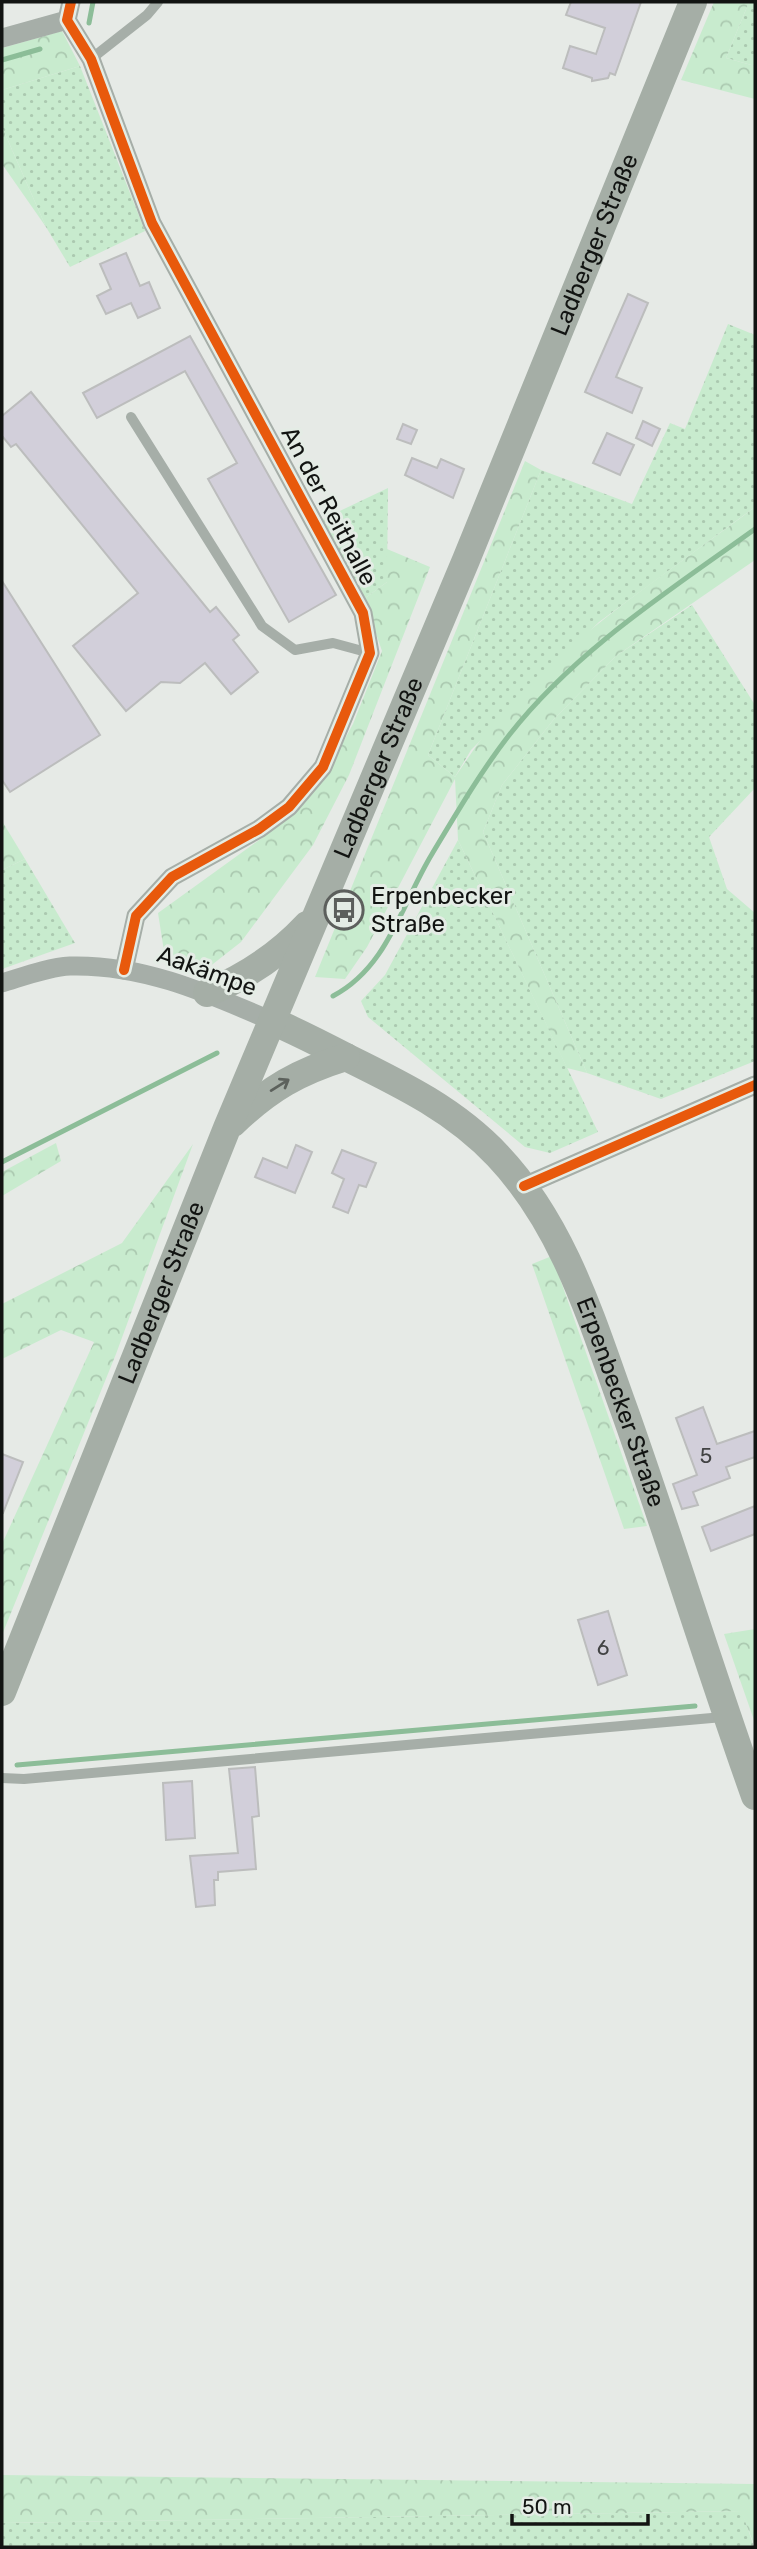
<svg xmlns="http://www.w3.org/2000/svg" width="757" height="2549" font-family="Rubik,sans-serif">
<defs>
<pattern id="grass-dots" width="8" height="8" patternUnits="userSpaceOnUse" patternTransform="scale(1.75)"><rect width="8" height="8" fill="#c8ebce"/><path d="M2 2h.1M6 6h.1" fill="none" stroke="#abc9b0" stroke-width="1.8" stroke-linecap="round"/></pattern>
<pattern id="forest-crowns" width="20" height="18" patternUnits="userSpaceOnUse" patternTransform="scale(1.75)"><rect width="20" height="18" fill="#c8ebce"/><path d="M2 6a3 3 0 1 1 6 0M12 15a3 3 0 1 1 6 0" fill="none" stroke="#abc9b0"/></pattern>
</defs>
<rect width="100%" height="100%" fill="#e6eae6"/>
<g fill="url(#grass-dots)">
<path d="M749 2H755V66L726 58Z"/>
<path d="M80 66 145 231 70 267 46 227 2 127V90Z"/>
<path d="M728 324 755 335V507L599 622 471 750 455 777 428 755 541 470 632 504 670 423 685 429Z"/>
<path d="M388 488 387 582 364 599 323 519Z"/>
<path d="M692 605 755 705V788L709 837 727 889 755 913V1061L661 1099 587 1073 483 832 502 785 554 719 616 656Z"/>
<path d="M458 840 598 1132 550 1153 525 1147 368 1017 361 1001 385 975Z"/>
<path d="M25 859 75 943 2 969V870Z"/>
<path d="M742 2511 754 2547H2V2523Z"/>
</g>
<g fill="url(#forest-crowns)">
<path d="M714 2H749L726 58 755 66V99L681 80Z"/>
<path d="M62 31 80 66 2 90V48Z"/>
<path d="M2 127 46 227 2 164Z"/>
<path d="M525 461 541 470 428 755 455 777C476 746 497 715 524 689 594 620 677 566 755 507V560L616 656 554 719 502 785 483 832 587 1073 567 1068 458 840 455 779 367 947 345 979 315 977Z"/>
<path d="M387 549 430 567 349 775 313 845 241 942 204 971 164 951 158 913 262 838 328 770 353 724 382 651 364 599 387 582Z"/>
<path d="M2 821 25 859 2 870Z"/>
<path d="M56 1143 61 1161 2 1196V1172Z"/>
<path d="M193 1144 116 1354 2 1635V1544L94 1342 61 1330 2 1359V1304L122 1243Z"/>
<path d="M552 1256 647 1526 624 1529 532 1264Z"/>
<path d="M755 1629V1723L724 1634Z"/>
<path d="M2 2475 755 2484V2547L741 2511 2 2523Z"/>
</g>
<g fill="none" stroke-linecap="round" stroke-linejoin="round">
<g stroke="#8cbd98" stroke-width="5">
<path d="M89 23 93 2"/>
<path d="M2 60 40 49"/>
<path d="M333 996C388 967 401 905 432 854 456 814 481 771 510 734 576 650 669 591 755 529"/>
<path d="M2 1162 217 1053"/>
<path d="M17 1765 695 1706"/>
</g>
</g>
<g fill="#d2cfda" stroke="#bcbdbd" stroke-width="2">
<path d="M571 2H641L615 75 610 73 608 78 592 81V78L563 68 570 46 596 54 605 28 566 15Z"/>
<path d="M126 253 140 286 149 282 160 308 138 318 131 303 106 314 97 296 111 289 100 264Z"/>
<path d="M628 294 648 303 616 377 642 388 632 413 585 392Z"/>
<path d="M190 336 336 595 289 622 208 479 237 463 185 371 97 418 83 393Z"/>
<path d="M31 392 210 612 216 607 239 635 233 640 258 672 231 694 205 663 180 683 161 682 126 711 73 646 138 593 16 444 11 447 2 436V416Z"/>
<path d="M643 421 660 429 652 446 636 438Z"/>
<path d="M403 424 417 430 411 444 397 439Z"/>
<path d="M607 433 634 445 620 475 593 463Z"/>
<path d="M412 458 437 468 441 459 464 469 453 498 405 475Z"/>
<path d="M2 581 100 735 10 792 2 780Z"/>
<path d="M296 1145 312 1152 295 1193 255 1177 263 1158 287 1168Z"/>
<path d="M342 1150 376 1163 366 1187 359 1185 348 1213 333 1207 344 1179 332 1173Z"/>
<path d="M703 1407 717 1444 755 1431V1457L726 1467 730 1478 693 1492 698 1505 682 1509 673 1484 697 1475 676 1418Z"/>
<path d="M2 1454 23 1462 3 1513H2Z"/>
<path d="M755 1506V1534L711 1551 702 1527Z"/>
<path d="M608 1611 627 1675 598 1685 578 1620Z"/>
<path d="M255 1767 259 1816 252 1817 256 1869 218 1872V1880H214L215 1905 196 1907 190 1856 238 1853 229 1769Z"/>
<path d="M192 1781 195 1838 166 1840 163 1783Z"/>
</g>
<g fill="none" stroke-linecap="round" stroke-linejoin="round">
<g stroke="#a6aea8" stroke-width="10">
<path d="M91 59 147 15 158 2"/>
<path d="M131 417 262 626 295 650 333 643 370 653"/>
<path d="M2 1778 24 1779 723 1717"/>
</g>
<g stroke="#a6aea8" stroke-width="19">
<path d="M71 2 67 20 91 59 152 223 363 613 370 653 323 767 289 807 259 829 172 877 136 916 124 970"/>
<path d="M2 38 67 20"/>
<path d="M2 983C22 977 48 967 70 966 143 964 207 993 272 1021"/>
<path d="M524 1186 755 1085"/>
</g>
<g stroke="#a5aea6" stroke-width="28">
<path d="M207 993C246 977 278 956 307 925"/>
<path id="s1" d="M272 1021C298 1032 323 1045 348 1058 403 1085 456 1111 498 1156 566 1228 593 1325 626 1415 671 1542 710 1670 755 1796"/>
<path d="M233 1123C270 1088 298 1072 346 1057"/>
<path id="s2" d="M2 1692 227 1128 466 560 693 2"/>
</g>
<g stroke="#e4ece5" stroke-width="15">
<g id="cycleway">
<path d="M71 2 67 20 91 59 152 223 363 613 370 653 323 767 289 807 259 829 172 877 136 916 124 970"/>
<path d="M524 1186 755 1085"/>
</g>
</g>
<use href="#cycleway" stroke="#e8590c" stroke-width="10"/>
</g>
<defs><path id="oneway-shaft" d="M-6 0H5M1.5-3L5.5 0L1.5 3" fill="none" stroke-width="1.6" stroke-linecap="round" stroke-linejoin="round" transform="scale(1.75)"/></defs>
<use stroke="#5c615c" href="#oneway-shaft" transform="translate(280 1085) rotate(-32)"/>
<defs>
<g id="bus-ring" transform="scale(2.0125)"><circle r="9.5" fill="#e4ece5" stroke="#5c5f5c" stroke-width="1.5"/><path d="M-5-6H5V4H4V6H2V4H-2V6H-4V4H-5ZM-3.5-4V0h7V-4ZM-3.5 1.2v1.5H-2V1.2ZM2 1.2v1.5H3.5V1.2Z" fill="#5c5f5c"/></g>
</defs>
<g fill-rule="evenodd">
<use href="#bus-ring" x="344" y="910"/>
</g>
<g text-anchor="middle" stroke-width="6" stroke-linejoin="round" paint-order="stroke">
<g font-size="21" fill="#424344">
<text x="706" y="1463">5</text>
<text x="603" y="1655">6</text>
</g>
<g font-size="24" fill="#121412" stroke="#e4ece5">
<text dy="8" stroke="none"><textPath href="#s2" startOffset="1564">Ladberger Straße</textPath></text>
<text transform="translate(329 506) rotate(62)" y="8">An der Reithalle</text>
<text dy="8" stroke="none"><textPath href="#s2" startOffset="998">Ladberger Straße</textPath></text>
<text transform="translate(207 971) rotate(20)" y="8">Aakämpe</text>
<text dy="8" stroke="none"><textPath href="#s2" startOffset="430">Ladberger Straße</textPath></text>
<text dy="8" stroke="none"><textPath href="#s1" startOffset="542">Erpenbecker Straße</textPath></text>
</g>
<g font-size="24" fill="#121412" stroke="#e4ece5" text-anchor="start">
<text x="371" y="904">Erpenbecker<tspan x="371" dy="28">Straße</tspan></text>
</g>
</g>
<rect width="757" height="2549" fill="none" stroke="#121412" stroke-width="7"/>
<path d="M512 2514v10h136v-10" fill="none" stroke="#121412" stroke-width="3.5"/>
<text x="522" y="2514" font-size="21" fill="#121412" stroke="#e4ece5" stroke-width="5" paint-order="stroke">50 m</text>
</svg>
